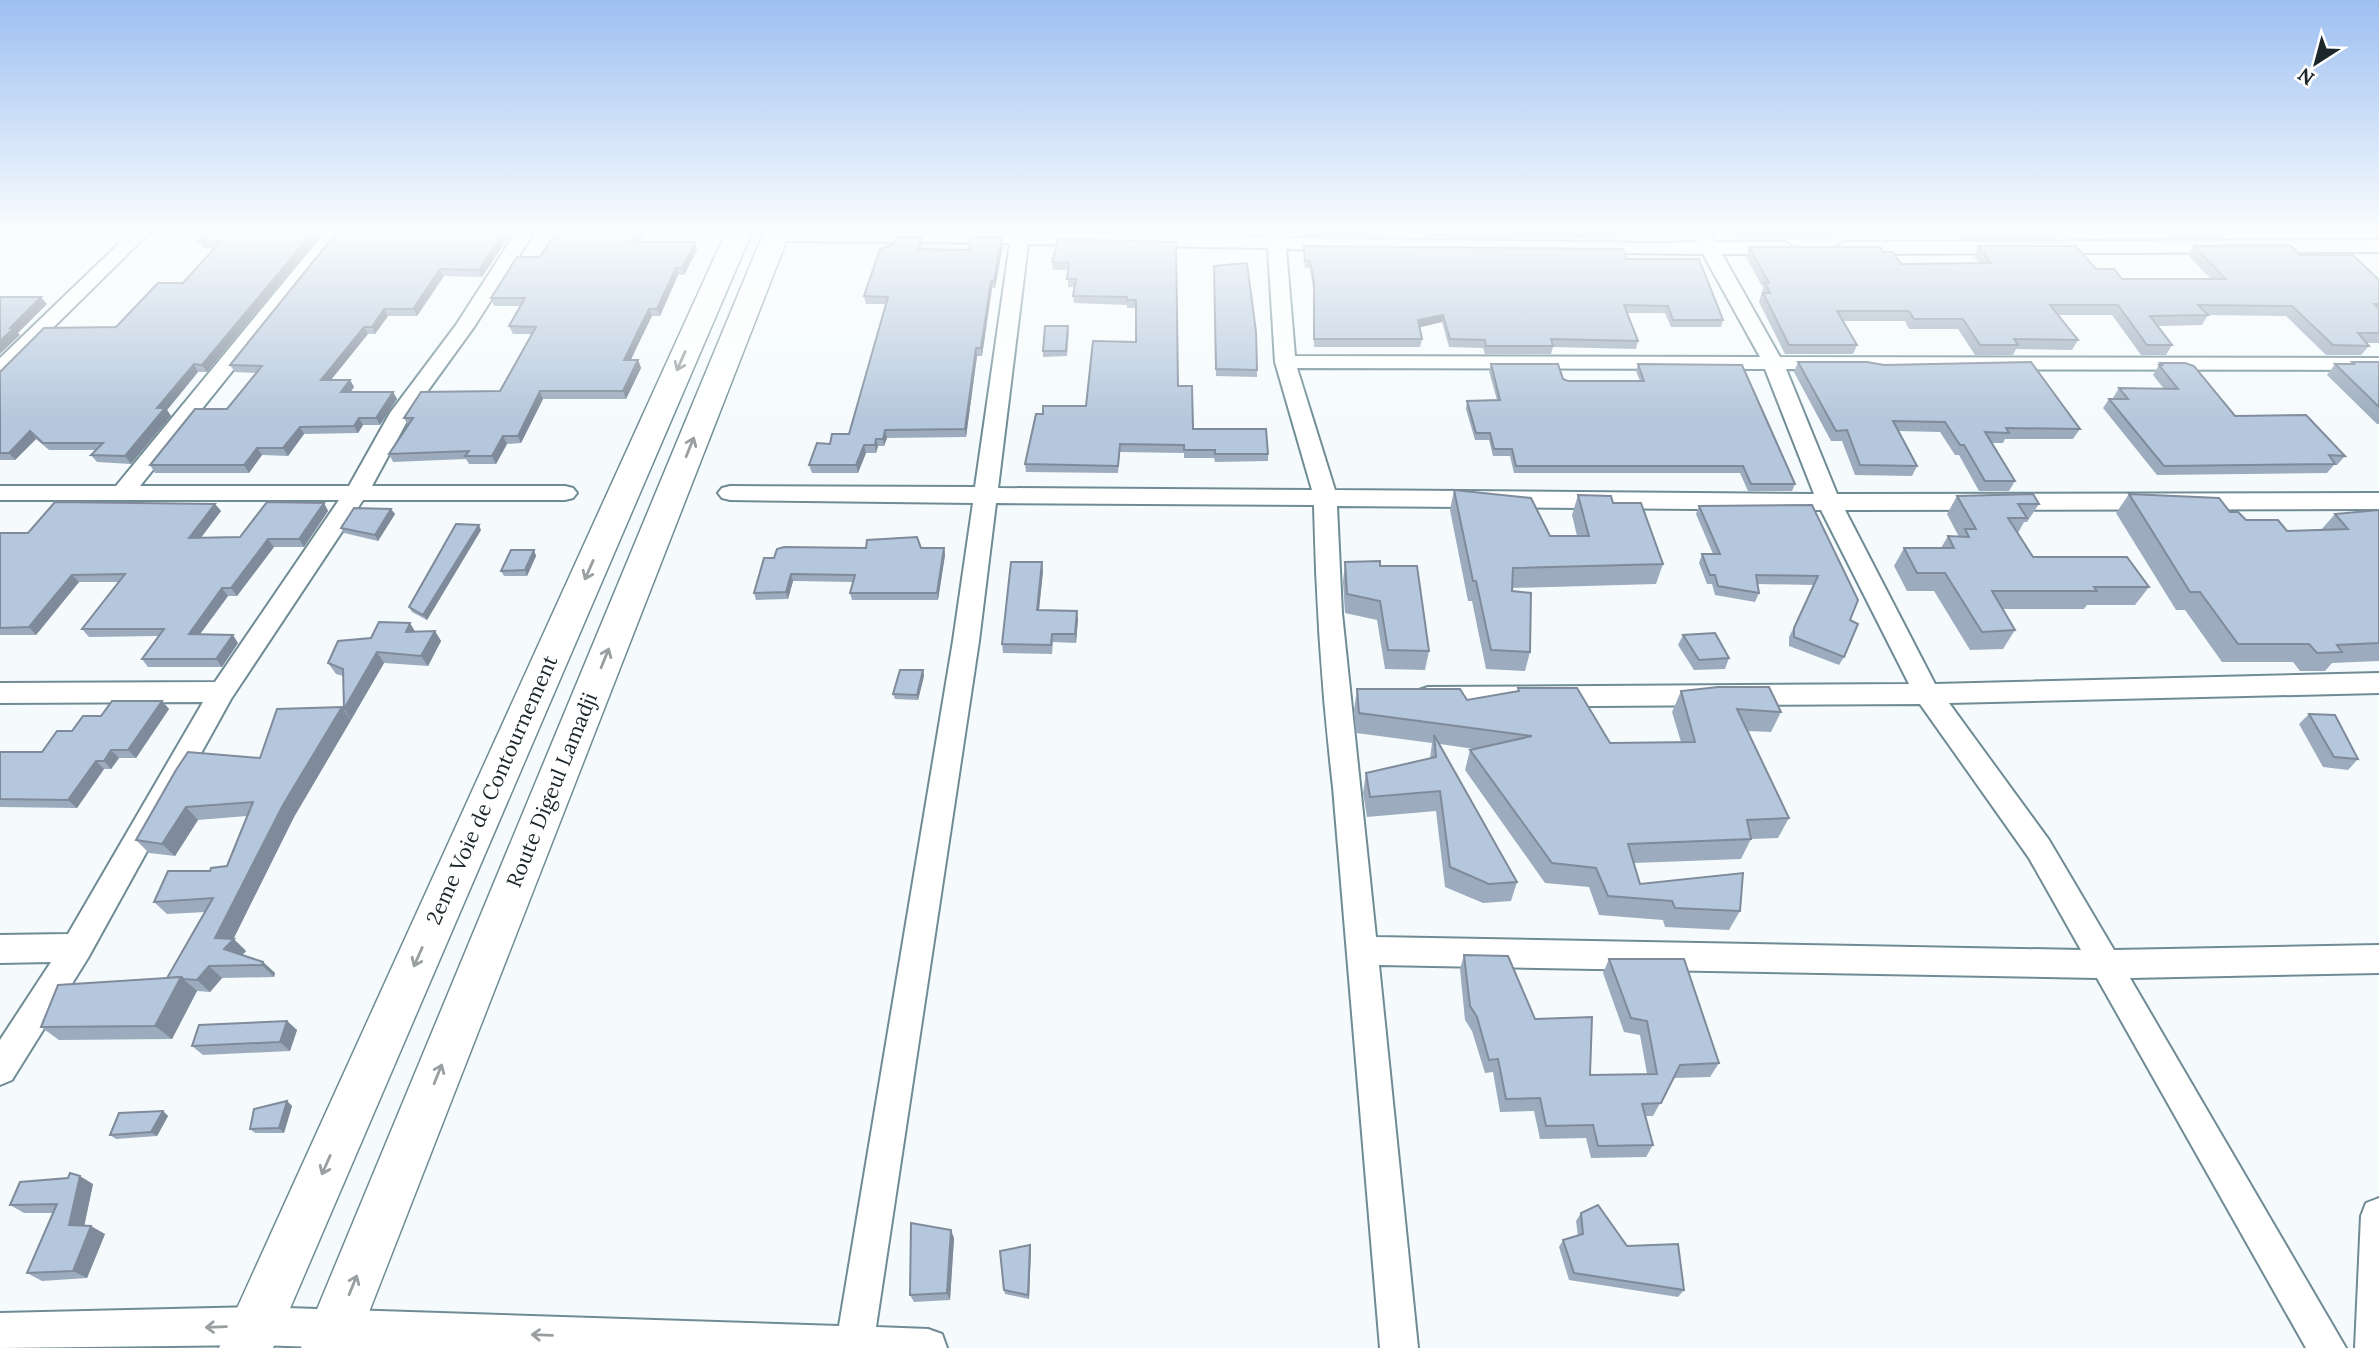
<svg xmlns="http://www.w3.org/2000/svg" width="2379" height="1348" font-family="Lora,serif">
<rect width="100%" height="100%" fill="#f5fbfd"/>
<g fill="none" stroke-linecap="round" stroke-linejoin="round">
<g stroke="#6f8c95" stroke-width="4">
<g id="street">
<path d="M131 232H150L7 373 0 375V358Z"/>
<path d="M325 232H344L140 486H349L390 413 456 325 516 232H534L474 327 411 414 372 486H565L573 488 577 493 573 498 565 500H363L231 699 88 958 12 1080 0 1085V1040L51 962 0 963V935L68 934 203 702 0 703V683L215 682 339 500H0V486H116Z"/>
<path d="M769 232H1022L1267 237V232H1285L1286 238 1659 243 1697 242 1693 235 1695 232H1709L1715 242H1785L1794 248 1785 254H1722L1780 357 2379 358V370L1786 369 1837 494 2379 493V509L1845 510 1935 684 2379 673V693L1949 703 2049 840 2114 950 2379 945V973L2130 978 2346 1348H2306L2097 978 1379 965 1418 1348H1380L1333 787C1322 693 1316 600 1314 505L996 503 979 641 876 1327 928 1329 942 1334 947 1348H348L256 1345 0 1348V1313L256 1307 839 1326 953 641 973 503 730 500 722 498 718 493 722 488 730 486 975 487 1010 243 776 241 769 239 767 235ZM1028 244 1268 248 1275 362 1312 490 998 488ZM1286 249 1703 254 1760 357 1295 356ZM1297 368 1765 369 1814 494 1335 490ZM1337 506 1821 510 1909 684 1428 687 1419 690 1415 697 1419 704 1428 707 1920 704 2029 858 2081 950 1376 937 1342 613Z"/>
<path d="M2379 240V252L1845 254 1836 248 1845 242Z"/>
<path d="M2379 1198V1348H2355L2361 1216 2366 1203Z"/>
</g>
</g>
<g stroke="#6f8c95" stroke-width="3">
<g id="secondary">
<path d="M726 232H752L273 1348H219Z"/>
<path d="M764 232H790L355 1348H301Z"/>
</g>
</g>
<use href="#street" fill="#fff" fill-rule="evenodd"/>
<use href="#secondary" fill="#fff" fill-rule="evenodd"/>
</g>
<g fill="#9cabbd">
<path d="M207 232H323L207 372H198L167 410 171 416 131 464 97 462 91 455 96 450H49L36 439 15 460H0V372L116 327 183 283 215 248H203L198 241Z"/>
<path d="M337 232H512L482 277 444 276 417 316H388L375 334H368L331 380H350L354 387 351 392H393L397 399 380 425H363L358 433 304 434 288 456 262 455 249 473H155L150 465 227 409 257 373 235 372 230 365Z"/>
<path d="M1143 232H1211V233Z"/>
<path d="M1301 232H1385V237L1301 236Z"/>
<path d="M1425 232H1616L1614 239 1426 237Z"/>
<path d="M1733 232H1830L1832 234 1830 239H1737Z"/>
<path d="M1955 232H2068H2060L2056 238 1961 239Z"/>
<path d="M2166 232H2228L2224 238H2173Z"/>
<path d="M921 237 922 244 921 249 969 250 1002 237 1003 245 995 288H992L982 356H977L966 437 887 438 884 446H878L876 453H866L858 473H812L809 465 830 444 849 434 886 304H866L864 296Z"/>
<path d="M638 242H695L697 250 684 275H678L660 316H652L642 336 631 360H638L641 368 626 399H543L521 443 507 444 496 464H469L466 459 393 462 389 454 408 425 404 418 500 391 532 334H513L509 326 521 306H494L491 298Z"/>
<path d="M1176 242 1178 386 1193 429 1268 454V461L1215 462 1214 458H1184V453L1120 452 1118 473 1026 472 1025 464 1043 414 1086 406 1136 342V308H1127V305L1074 303 1073 296 1075 287H1068V270H1053L1052 262Z"/>
<path d="M1304 246 1627 259 1723 320 1721 327H1671L1665 313H1627L1638 341 1636 349 1553 347 1551 354H1485L1483 348 1449 347 1442 322 1420 327 1422 339 1420 347H1314L1313 289 1310 268H1305L1303 254Z"/>
<path d="M1978 246 2096 269 2122 279H2211L2188 255 2194 246 2300 255 2379 280V343H2367L2369 346 2361 355H2326L2286 316 2208 315 2202 325 2158 326 2172 345 2166 355H2141L2112 315H2058L2078 340 2072 350 2016 349 2013 355H1975L1958 329H1909L1905 321H1843L1857 345 1853 354H1785L1759 302 1763 288 1746 257 1749 247 1883 252 1901 264 1979 263 1974 256Z"/>
<path d="M1214 266 1257 370V377L1216 376Z"/>
<path d="M1069 331 1067 356 1043 357V351Z"/>
<path d="M1798 362 2080 429 2073 439H2005L2003 443H1991L2015 481 2009 491H1979L1959 455H1955L1940 432 1898 431 1917 466 1912 476 1855 475 1842 441H1831L1794 372Z"/>
<path d="M2352 362H2379V424H2377L2327 375 2335 364H2350Z"/>
<path d="M2160 363 2235 416 2345 456 2337 465H2334L2327 473 2157 475 2103 408 2109 399H2114L2113 398 2119 388 2164 389 2153 375Z"/>
<path d="M1491 364 1563 379 1568 381H1640L1636 371 1638 364 1795 484 1792 491H1748L1740 473H1514L1510 456H1493L1489 440H1475L1466 409 1467 401 1497 400 1489 371Z"/>
<path d="M1454 490 1550 536H1577L1572 515 1578 495 1613 503 1663 564 1656 584 1512 588V591L1530 652 1525 671 1486 669 1472 601H1468L1450 510Z"/>
<path d="M2129 494 2230 512 2246 520 2287 531 2321 530 2335 514 2379 510V661L2332 663 2325 671H2300L2293 662H2222L2185 610H2176L2116 513Z"/>
<path d="M1957 496 2039 504 2027 522H2024L2018 533 2033 557 2149 587 2135 605H2087L2084 609H2003L2015 630 2003 649 1970 650 1934 591H1907L1894 566 1904 548H1941L1948 536 1959 537 1947 514Z"/>
<path d="M324 503 328 511 304 547H274L237 596H228L200 634 238 643 222 667H148L142 659 158 636 89 637 82 629 119 582H79L36 635H0V533H28L215 504 221 511 201 538 240 537Z"/>
<path d="M1812 505 1850 620 1844 657 1839 665 1789 646V637L1814 585 1757 584 1759 593 1755 602 1715 595 1712 584H1707L1699 563 1702 554H1713L1696 514 1699 506Z"/>
<path d="M391 509 395 514 378 541 344 533 341 528Z"/>
<path d="M481 530 427 620 412 612 409 607Z"/>
<path d="M921 548H944L945 555 938 600H852L850 593 853 582 793 581 788 599 756 600 754 593 774 558Z"/>
<path d="M534 550 536 556 527 576H504L501 571Z"/>
<path d="M1345 562 1380 566 1429 651 1425 670 1385 669 1377 620 1345 613 1343 582Z"/>
<path d="M1043 571 1039 610 1078 619 1076 643 1053 642 1052 654 1003 653 1002 644Z"/>
<path d="M435 631 441 641 428 666 384 663 351 720 344 709 343 676 336 674 328 663 371 638 415 632Z"/>
<path d="M1683 635 1729 658 1725 669 1694 670 1678 645Z"/>
<path d="M923 670 924 676 918 700 895 699 893 694Z"/>
<path d="M1518 688 1610 743 1681 742 1672 712 1681 691 1781 712 1771 732 1747 731 1789 818 1778 838 1751 839 1741 859 1634 863 1640 884 1740 911 1729 930 1665 927 1663 920 1599 915 1589 887 1545 883 1465 770 1470 750 1474 749 1440 744 1517 882 1511 901 1483 903 1445 887 1436 811 1367 817 1363 793 1366 773 1430 759 1432 743 1356 733 1354 710 1357 689 1467 700 1518 691Z"/>
<path d="M162 701 169 709 136 758H119L111 769H104L77 808 0 807V752H42L72 731 101 716Z"/>
<path d="M342 707 351 720 294 817 233 939 246 951 242 955 263 962 275 973 274 977 222 978 210 992 197 991 172 1039 59 1040 41 1027 167 978 206 912 167 914 154 902 210 871 227 866 247 816 198 820 175 856 149 853 136 840 260 758Z"/>
<path d="M2309 714 2358 759 2348 770 2323 767 2299 724Z"/>
<path d="M1464 955 1535 1019 1590 1075 1647 1074 1640 1035 1624 1032 1603 973 1609 959 1719 1063 1710 1077 1674 1078 1653 1116H1646L1653 1145 1646 1157 1591 1158 1586 1138 1540 1139 1534 1111 1500 1112 1493 1072 1485 1073 1472 1031 1465 1020 1460 969Z"/>
<path d="M287 1021 297 1030 290 1051 203 1055 192 1046Z"/>
<path d="M287 1101 292 1106 284 1133H255L250 1129Z"/>
<path d="M163 1111 168 1116 157 1136 116 1139 110 1135Z"/>
<path d="M93 1184 84 1226 105 1234 87 1278 42 1281 27 1273 53 1213H24L10 1205Z"/>
<path d="M1581 1213 1627 1246 1684 1290 1678 1297 1569 1280 1559 1247 1563 1240 1578 1236 1576 1221Z"/>
<path d="M954 1238 950 1300 914 1302 910 1295Z"/>
<path d="M1031 1249 1029 1299 1005 1294 1004 1290Z"/>
</g>
<g fill="#7f8b9a">
<path d="M313 232H323L207 372 202 365Z"/>
<path d="M504 232H512L482 277 479 270Z"/>
<path d="M638 232H644L635 250 632 242Z"/>
<path d="M921 237 922 244 919 257 918 249Z"/>
<path d="M1002 237 1003 245 995 288 994 281Z"/>
<path d="M695 242 697 250 684 275 682 268Z"/>
<path d="M676 268 678 275 660 316 657 309Z"/>
<path d="M440 269 444 276 417 316 413 309Z"/>
<path d="M991 281 992 288 982 356 981 348Z"/>
<path d="M41 297 47 304 18 333 20 335 0 354V341L10 328Z"/>
<path d="M384 309 388 316 375 334 372 327Z"/>
<path d="M649 309 652 316 627 367 624 360Z"/>
<path d="M1443 315 1442 322 1417 328 1418 320Z"/>
<path d="M364 327 368 334 325 387 321 380Z"/>
<path d="M976 348 977 356 966 437 965 429Z"/>
<path d="M638 360 641 368 626 399 623 391Z"/>
<path d="M194 364 198 372 167 410 171 416 131 464 125 456 157 408Z"/>
<path d="M350 380 354 387 345 399 341 392Z"/>
<path d="M540 391 543 399 521 443 518 436Z"/>
<path d="M393 392 397 399 380 425 376 418Z"/>
<path d="M359 418 363 425 358 433 354 426Z"/>
<path d="M300 427 304 434 288 456 283 448Z"/>
<path d="M885 430 887 438 884 446 883 439Z"/>
<path d="M30 431 36 439 15 460 9 453Z"/>
<path d="M503 436 507 444 496 464 492 456Z"/>
<path d="M876 439 878 446 876 453 875 445Z"/>
<path d="M864 445 866 453 858 473 856 465Z"/>
<path d="M257 448 262 455 249 473 244 465Z"/>
<path d="M324 503 328 511 304 547 299 539Z"/>
<path d="M215 504 221 511 195 545 189 538Z"/>
<path d="M391 509 395 514 378 541 375 535Z"/>
<path d="M479 525 481 530 427 620 423 615Z"/>
<path d="M268 539 274 547 237 596 231 588Z"/>
<path d="M944 548 945 555 938 600 937 593Z"/>
<path d="M534 550 536 556 527 576 525 570Z"/>
<path d="M1042 562 1043 571 1038 619 1037 610Z"/>
<path d="M791 574 793 581 788 599 786 592Z"/>
<path d="M72 575 79 582 36 635 29 627Z"/>
<path d="M222 588 228 596 195 641 189 634Z"/>
<path d="M1077 611 1078 619 1076 643 1075 634Z"/>
<path d="M410 623 416 633 406 632Z"/>
<path d="M435 631 441 641 428 666 421 656Z"/>
<path d="M233 635 238 643 222 667 216 659Z"/>
<path d="M377 652 384 663 351 720 344 709Z"/>
<path d="M923 670 924 676 918 700 917 695Z"/>
<path d="M162 701 169 709 136 758 128 750Z"/>
<path d="M342 707 351 720 294 817 233 940 234 939 246 951 237 961 224 949 215 938 283 805Z"/>
<path d="M111 750 119 758 111 769 104 761Z"/>
<path d="M96 761 104 769 77 808 68 800Z"/>
<path d="M186 807 198 820 175 856 162 844Z"/>
<path d="M263 962 275 973 274 977 262 965Z"/>
<path d="M209 966 222 978 210 992 197 980Z"/>
<path d="M181 977 197 991 172 1039 155 1026Z"/>
<path d="M287 1021 297 1030 290 1051 280 1042Z"/>
<path d="M287 1101 292 1106 284 1133 279 1128Z"/>
<path d="M163 1111 168 1116 157 1136 151 1132Z"/>
<path d="M80 1176 93 1184 83 1232 69 1225Z"/>
<path d="M91 1226 105 1234 87 1278 73 1271Z"/>
<path d="M951 1230 954 1238 950 1300 947 1293Z"/>
<path d="M1030 1245 1031 1249 1029 1299 1028 1295Z"/>
</g>
<g fill="#b5c7dc" stroke="#7f8b9a" stroke-width="2">
<path d="M207 232H313L202 365 194 364 157 408H165L125 456 91 455 103 443H43L30 431 9 453H0V372L44 328 116 327 158 283H183L221 241H198Z"/>
<path d="M337 232H504L479 270 440 269 413 309H384L372 327H364L321 380H350L341 392H393L376 418H359L354 426 300 427 283 448H257L244 465H150L195 409H227L262 366 230 365Z"/>
<path d="M556 232H638L632 242H695L682 268H676L657 309H649L639 329 624 360H638L623 391H540L518 436H503L492 456H465L469 451 389 454 413 418H404L421 392 500 391 536 327 509 326 525 298H491L517 257H540Z"/>
<path d="M1737 232H1830L1832 234H1738Z"/>
<path d="M896 237H921L918 249 969 250 971 237H1002L994 281H991L981 348H976L965 429 885 430 883 439H876L875 445H864L856 465H809L817 443 830 444 832 434H849L888 297 864 296 880 249 893 245Z"/>
<path d="M1058 239 1176 242 1178 386H1192L1193 429H1266L1268 454H1215V450H1184V445L1120 444 1118 466 1025 464 1036 414H1043V406H1086L1093 341 1136 342V300H1127V297L1073 296 1076 279H1067L1069 263 1052 262Z"/>
<path d="M2290 245 2300 255H2353L2379 280V304H2374L2379 309V333H2358L2369 346 2333 345 2292 306 2198 305 2208 315 2150 316 2172 345H2147L2118 305H2050L2078 340 2014 339 2018 345H1980L1963 319H1914L1909 311H1837L1857 345H1789L1763 293H1770L1765 283H1769L1749 247H1880L1883 252H1893L1901 264 1991 263 1978 246H2076L2096 269H2114L2122 279H2226L2194 246Z"/>
<path d="M1304 246 1623 249 1627 259H1699L1723 320H1673L1668 306 1624 305 1638 341 1551 339 1553 346H1486L1485 340 1450 339 1443 315 1418 320 1422 339H1314V282L1310 261H1305Z"/>
<path d="M1247 263 1256 332 1257 370 1216 369 1214 266Z"/>
<path d="M0 297H41L10 328H14L0 341Z"/>
<path d="M1045 326H1068L1066 351H1043Z"/>
<path d="M1798 362H1867L1884 365 2031 362 2080 429 2006 428 2009 433 1985 432 2015 481H1985L1964 445H1960L1945 422 1893 421 1917 466 1860 465 1847 430 1836 431Z"/>
<path d="M2352 362H2379V407L2335 364H2354Z"/>
<path d="M2160 363H2185L2194 366 2235 416 2306 415 2345 456 2329 455 2335 464 2164 466 2109 399H2128L2119 388 2178 389 2159 365H2162Z"/>
<path d="M1491 364H1558L1563 379 1568 381H1644L1638 364 1742 365 1795 484H1751L1743 466H1516L1512 449H1494L1490 433H1476L1467 401 1500 400Z"/>
<path d="M1454 490 1531 498 1550 536H1589L1578 495 1611 496 1613 503H1641L1663 564 1513 568 1512 591 1531 593 1530 652 1491 650 1476 581H1473Z"/>
<path d="M2033 494 2039 504H2018L2027 518H2008L2033 557H2127L2149 587H2094L2097 591H1992L2015 630 1982 632 1945 573H1917L1904 548H1954L1948 536 1969 537 1965 529H1976L1957 496Z"/>
<path d="M2129 494 2219 498 2230 512H2238L2246 520H2278L2287 531 2348 529 2335 514 2379 510V643L2337 645 2342 652 2317 653 2309 644H2238L2200 592H2190Z"/>
<path d="M55 502 215 504 189 538 240 537 267 502 324 503 299 539H268L231 588H222L189 634 233 635 216 659H142L164 629H82L125 574 72 575 29 627 0 628V533H28Z"/>
<path d="M1812 505 1858 600 1850 620 1858 624 1844 657 1794 637V628L1818 576 1756 575 1759 593 1718 586 1715 575H1710L1702 554H1720L1699 506Z"/>
<path d="M354 508 391 509 375 535 341 528Z"/>
<path d="M456 524 479 525 423 615 409 607Z"/>
<path d="M917 537 921 548H944L937 593H850L855 575 791 574 786 592 754 593 764 558H774L777 549 784 547 866 548 867 540Z"/>
<path d="M511 550H534L525 570 501 571Z"/>
<path d="M1380 561V566H1417L1429 651 1388 650 1380 601 1347 594 1345 562Z"/>
<path d="M1011 562H1042L1037 610 1077 611 1075 634H1052L1051 645 1002 644Z"/>
<path d="M379 622 410 623 406 632 435 631 421 656 377 652 344 709 343 669 328 663 338 641 371 638Z"/>
<path d="M1715 633 1729 658 1699 660 1683 635Z"/>
<path d="M900 670H923L917 695 893 694Z"/>
<path d="M1718 687H1769L1781 712 1737 709 1789 818 1747 820 1751 839 1628 844 1640 884 1743 873 1740 911 1675 908 1672 901 1608 896 1596 868 1552 863 1470 750 1532 736 1359 713 1357 689H1460L1467 700 1519 691 1518 688H1577L1610 743 1695 742 1681 691Z"/>
<path d="M112 701H162L128 750H111L104 761H96L68 800 0 799V752H42L57 731H72L83 716H101Z"/>
<path d="M342 707 283 805 215 938 234 939 224 949 263 962 262 965 209 966 197 980 184 979 181 977 167 978 213 898 154 902 168 871H210L211 868 227 866 253 802 186 807 162 844 136 840 176 770 188 752 260 758 277 709Z"/>
<path d="M2309 714 2335 715 2358 759 2334 757Z"/>
<path d="M1434 735 1517 882 1489 884 1450 867 1440 791 1370 797 1366 773 1436 757Z"/>
<path d="M1464 955 1508 956 1535 1019 1592 1017 1590 1075 1657 1074 1647 1021 1631 1018 1609 959H1684L1719 1063 1680 1065 1661 1103 1642 1104 1653 1145 1598 1146 1593 1125 1546 1126 1540 1098 1506 1099 1498 1059 1489 1060 1477 1017 1470 1006Z"/>
<path d="M181 977 155 1026 41 1027 58 985Z"/>
<path d="M287 1021 280 1042 192 1046 199 1025Z"/>
<path d="M287 1101 279 1128 250 1129 254 1109Z"/>
<path d="M163 1111 151 1132 110 1135 119 1113Z"/>
<path d="M70 1173 80 1176 69 1225 91 1226 73 1271 27 1273 57 1204 10 1205 20 1182 68 1178Z"/>
<path d="M1598 1205 1627 1246 1678 1244 1684 1290 1574 1273 1563 1240 1583 1234 1581 1213Z"/>
<path d="M911 1223 951 1230 947 1293 910 1295Z"/>
<path d="M1030 1245 1028 1295 1004 1290 1000 1251Z"/>
</g>
<defs><path id="oneway-shaft" d="M-6 0H5M1.5-3L5.5 0L1.5 3" fill="none" stroke-width="1.6" stroke-linecap="round" stroke-linejoin="round" transform="scale(1.75)"/></defs>
<g stroke="#999ea0">
<use href="#oneway-shaft" transform="translate(681 361) rotate(114)"/>
<use href="#oneway-shaft" transform="translate(690 447) rotate(-68)"/>
<use href="#oneway-shaft" transform="translate(589 570) rotate(114)"/>
<use href="#oneway-shaft" transform="translate(605 658) rotate(-68)"/>
<use href="#oneway-shaft" transform="translate(418 957) rotate(114)"/>
<use href="#oneway-shaft" transform="translate(438 1074) rotate(-68)"/>
<use href="#oneway-shaft" transform="translate(326 1165) rotate(114)"/>
<use href="#oneway-shaft" transform="translate(353 1285) rotate(-68)"/>
<use href="#oneway-shaft" transform="translate(216 1327) rotate(178)"/>
<use href="#oneway-shaft" transform="translate(542 1335) rotate(-178)"/>
</g>
<linearGradient id="sky" x2="0" y2="1"><stop stop-color="#9dbff1"/><stop offset="0.55" stop-color="#fafdfe"/><stop offset="1" stop-color="#fafdfe" stop-opacity="0"/></linearGradient>
<rect width="2379" height="421" fill="url(#sky)"/>
<g text-anchor="middle" stroke-width="6" stroke-linejoin="round" paint-order="stroke">
<g font-size="21" fill="#1c272b" stroke="#fff">
<text transform="translate(492 790) rotate(-66)" y="7">2eme Voie de Contournement</text>
<text transform="translate(552 790) rotate(-68)" y="7">Route Digeul Lamadji</text>
</g>
</g>
<g transform="translate(2316 63) rotate(216)" stroke="#ffffff" stroke-width="5" paint-order="stroke">
<path d="M0-5L12 26L0 18L-12 26Z" fill="#1c272b"/>
<text y="-10" font-size="19" font-weight="bold" text-anchor="middle" fill="#1c272b">N</text>
</g>
</svg>
